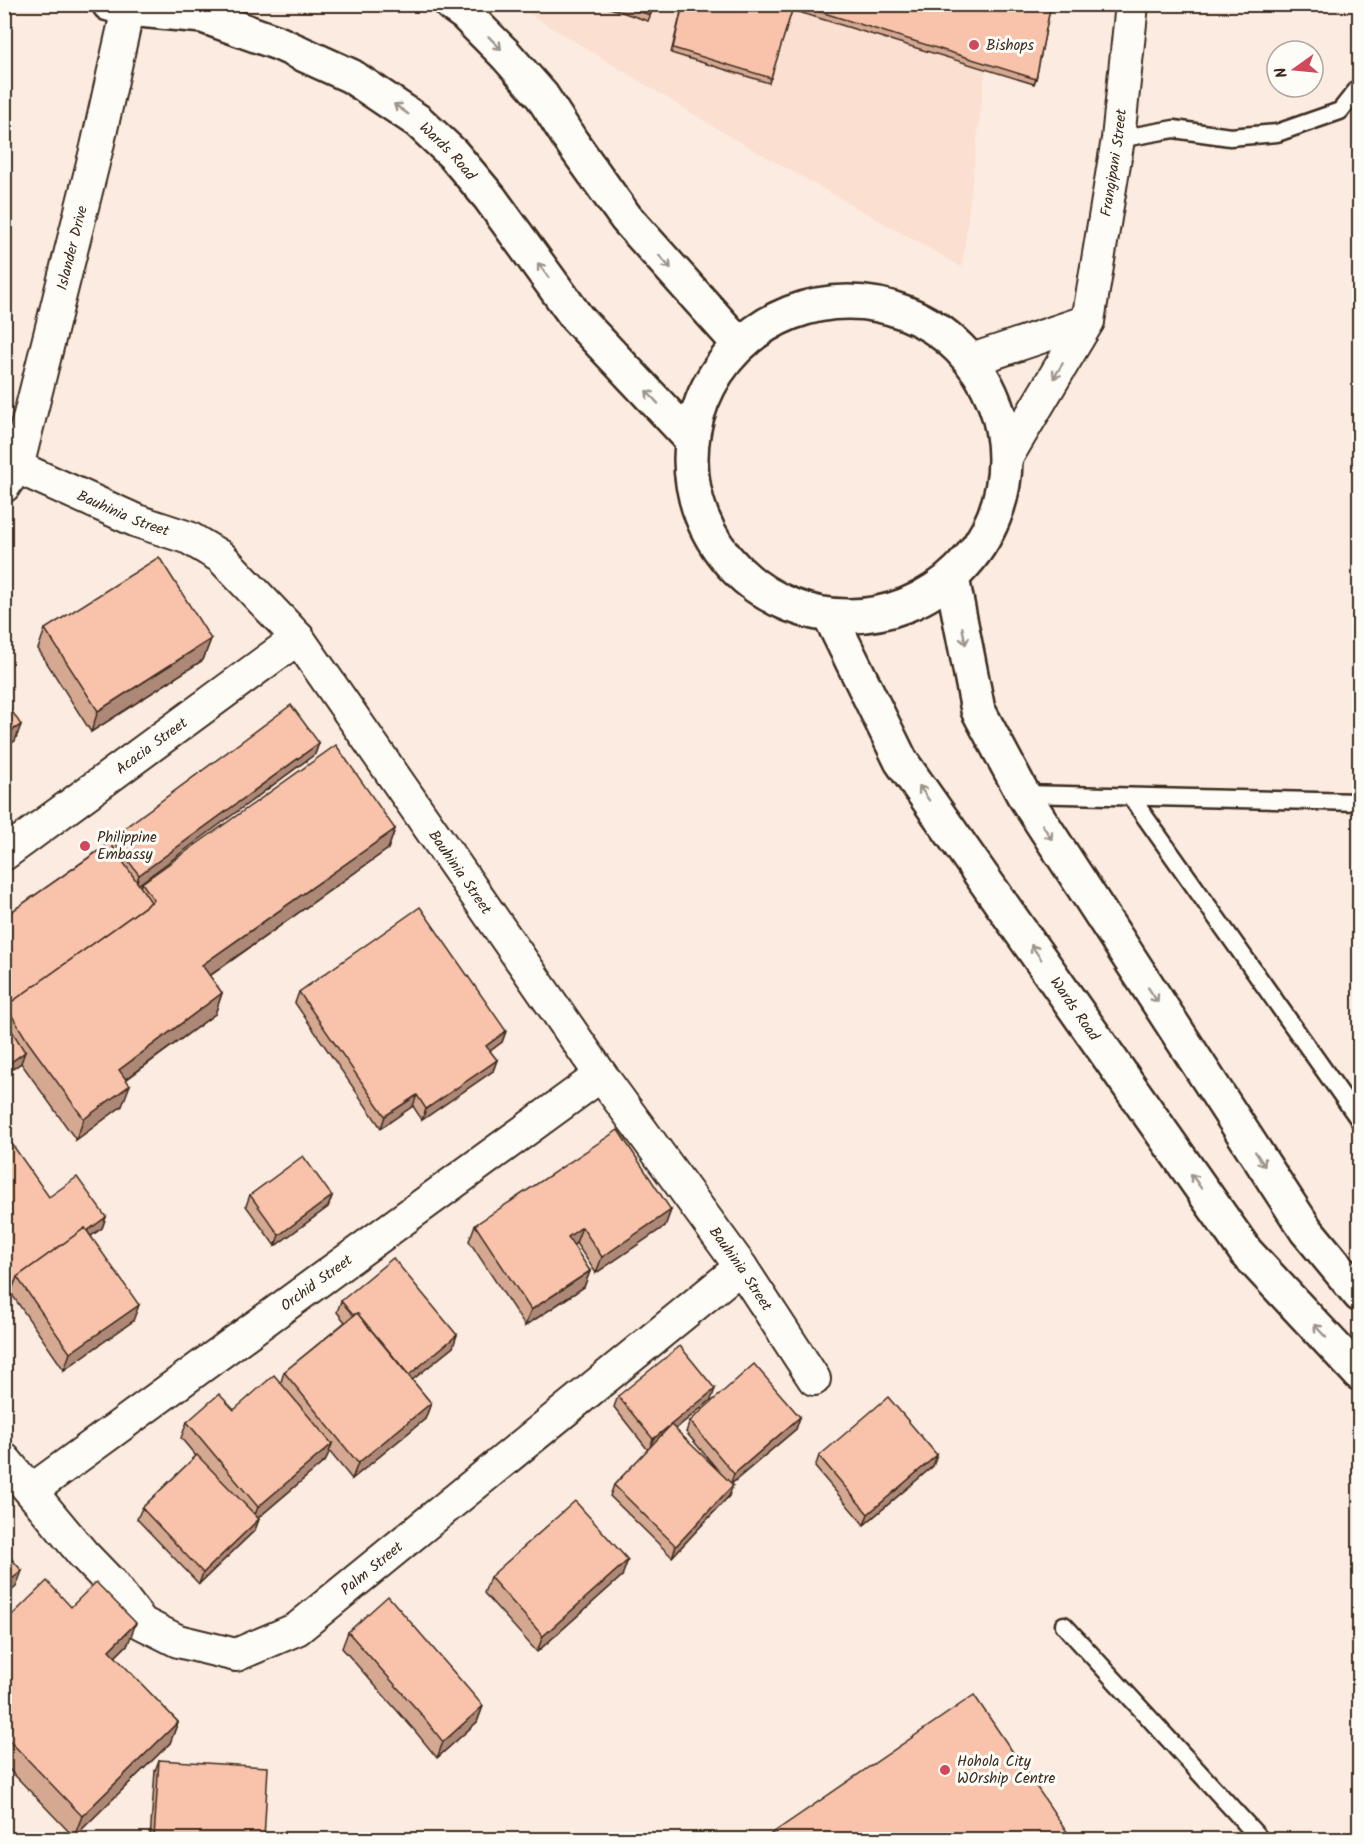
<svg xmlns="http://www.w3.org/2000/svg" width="1364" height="1844" font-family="Kalam,sans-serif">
<rect width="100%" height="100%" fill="#fcebe0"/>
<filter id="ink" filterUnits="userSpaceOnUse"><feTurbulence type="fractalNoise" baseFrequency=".0167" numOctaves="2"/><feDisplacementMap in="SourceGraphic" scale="12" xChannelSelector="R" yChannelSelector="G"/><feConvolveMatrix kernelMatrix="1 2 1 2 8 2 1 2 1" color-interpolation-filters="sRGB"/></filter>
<g filter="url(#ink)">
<path fill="#fbdfd0" d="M515 5H993L962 267 726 134Z"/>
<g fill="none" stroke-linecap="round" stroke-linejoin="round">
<g stroke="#3b2a1e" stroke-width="21">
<g id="lane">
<path d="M1118 139 1174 129 1230 137 1277 133 1340 111 1360 86"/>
<path d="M1023 794 1360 802"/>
<path d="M1131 797 1360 1121"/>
<path d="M1064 1625 1261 1840"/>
</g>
</g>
<g stroke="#3b2a1e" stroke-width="36">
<g id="street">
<path d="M972 360 1088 321"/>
<path id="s1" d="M1006 458 1088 321 1118 139 1132 4"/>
<path id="s2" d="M17 467 137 521 189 538 221 557 298 638 601 1075 741 1267 814 1379"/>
<path id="s3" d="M4 486 17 467 97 147 129 4"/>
<path id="s4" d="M4 854 298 638"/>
<path id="s5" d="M4 1459 83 1554 111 1583 142 1623 178 1641 236 1655 297 1629 741 1267"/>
<path id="s6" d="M32 1490 601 1075"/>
</g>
</g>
<g stroke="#3b2a1e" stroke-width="38">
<g id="primary">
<path id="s7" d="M109 4 128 9 203 16 278 43 351 76 418 121 453 154 490 198 577 318 692 440"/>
<path d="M451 4 465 14 505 54 542 96 571 141 626 218 739 344"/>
<circle cx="848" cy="459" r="157"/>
<path d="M952 578 978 710 1023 794 1306 1230 1360 1295"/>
<path id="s8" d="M830 616 901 761 1246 1252 1360 1374"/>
</g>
</g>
<use href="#lane" stroke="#fdfcf7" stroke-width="16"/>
<use href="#street" stroke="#fdfcf7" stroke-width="32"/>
<use href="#primary" stroke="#fdfcf7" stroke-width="33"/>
</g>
<g fill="#d5a892" stroke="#3b2a1e" stroke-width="1.5">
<path d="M598 4H655L648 21Z"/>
<path d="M683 4H1051L1036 79 1034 84 792 10 769 83 671 53Z"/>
<path d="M45 629 211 639 203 660 91 732 38 649Z"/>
<path d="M319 743 315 754 138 884 140 887 142 883 395 829 388 849 210 976 222 993 215 1014 126 1080 122 1106 76 1140 21 1063 4 1075V917L109 843 111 838Z"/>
<path d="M299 992 506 1031 502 1042 490 1051 497 1060 493 1071 422 1120 413 1106 381 1128 295 1003Z"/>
<path d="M4 1150 49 1197 106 1217 102 1228 91 1236 133 1321 64 1370 11 1293 4 1298Z"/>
<path d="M250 1195 332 1196 328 1207 275 1246 246 1206Z"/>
<path d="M671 1210 665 1226 596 1273 576 1243 573 1246 590 1271 584 1287 525 1326 469 1241 475 1225Z"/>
<path d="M341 1301 453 1347 412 1380 431 1403 425 1419 352 1479 329 1451 326 1460 258 1518 259 1519 255 1530 199 1584 137 1519 142 1508 196 1456 181 1438 187 1422 234 1410 281 1382 284 1372 345 1322 337 1312Z"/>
<path d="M618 1396 711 1400 675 1429 722 1475 686 1432 690 1421 800 1417 796 1429 731 1484 729 1496 672 1557 610 1496 614 1485 648 1450 614 1407Z"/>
<path d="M937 1455 933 1466 864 1525 815 1467 819 1456Z"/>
<path d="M622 1576 537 1652 484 1593 490 1577Z"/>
<path d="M71 1607 128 1644 115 1657 178 1722 170 1743 74 1837 4 1764V1623Z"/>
<path d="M348 1632 483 1706 477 1722 437 1758 415 1731 342 1648Z"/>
<path d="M159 1760 264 1839H150L155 1771Z"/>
</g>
<g fill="#ae8877" stroke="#3b2a1e" stroke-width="1.5">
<path d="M211 639 203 660 91 732 98 711Z"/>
<path d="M21 725 15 741 4 748V735Z"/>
<path d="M319 743 315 754 135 887 139 875Z"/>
<path d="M395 829 388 849 195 986 202 965Z"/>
<path d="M222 993 215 1014 111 1090 119 1070Z"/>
<path d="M506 1031 502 1042 482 1057 486 1046Z"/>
<path d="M25 1052 21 1063 4 1075V1067Z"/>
<path d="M497 1060 493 1071 422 1120 426 1109Z"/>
<path d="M130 1085 122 1106 76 1140 84 1119Z"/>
<path d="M417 1095 413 1106 381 1128 385 1116Z"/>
<path d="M332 1196 328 1207 275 1246 279 1235Z"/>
<path d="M671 1210 665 1226 596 1273 602 1257Z"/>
<path d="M106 1217 102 1228 23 1285 19 1279Z"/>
<path d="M582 1227 576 1243 562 1254 568 1237Z"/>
<path d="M590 1271 584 1287 525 1326 531 1310Z"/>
<path d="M15 1282 11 1293 4 1298V1290Z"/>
<path d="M139 1305 133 1321 64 1370 70 1353Z"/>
<path d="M457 1335 453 1347 401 1389 405 1378Z"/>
<path d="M715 1389 711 1400 649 1450 653 1439Z"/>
<path d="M431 1403 425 1419 352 1479 358 1463Z"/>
<path d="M800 1417 796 1429 730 1485 734 1474Z"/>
<path d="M332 1444 326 1460 252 1523 258 1507Z"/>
<path d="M937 1455 933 1466 864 1525 868 1514Z"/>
<path d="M733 1485 729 1496 672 1557 676 1546Z"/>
<path d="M259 1519 255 1530 199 1584 203 1573Z"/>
<path d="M628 1560 622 1576 537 1652 543 1636Z"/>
<path d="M22 1571 16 1587 4 1597V1585Z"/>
<path d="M136 1623 128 1644 101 1671 109 1650Z"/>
<path d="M483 1706 477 1722 437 1758 443 1742Z"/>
<path d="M178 1722 170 1743 74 1837 82 1816Z"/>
<path d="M154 1838 180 1839H153Z"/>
</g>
<g fill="#f8c3aa" stroke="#3b2a1e" stroke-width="1.5">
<path d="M617 4H654L650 15Z"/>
<path d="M683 4H794L771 78 673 48Z"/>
<path d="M795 4H1051L1036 79Z"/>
<path d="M159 557 211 639 98 711 45 629Z"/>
<path d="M4 699 21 725 4 735Z"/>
<path d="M291 705 319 743 139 875 111 838Z"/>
<path d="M336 745 395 829 202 965 222 993 119 1070 130 1085 84 1119 28 1042 6 1006 154 900 142 883Z"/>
<path d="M110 843 151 902 6 1006 4 1010V917Z"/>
<path d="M420 907 506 1031 486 1046 497 1060 426 1109 417 1095 385 1116 299 992Z"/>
<path d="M4 1018 25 1052 4 1067Z"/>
<path d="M618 1130 671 1210 602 1257 582 1227 568 1237 590 1271 531 1310 475 1225Z"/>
<path d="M12 1144 49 1197 77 1177 106 1217 87 1231 85 1228 17 1277 15 1282 4 1290V1150Z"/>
<path d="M303 1156 332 1196 279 1235 250 1195Z"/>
<path d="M85 1228 139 1305 70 1353 17 1277Z"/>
<path d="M393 1258 457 1335 409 1375 357 1313 353 1315 341 1301Z"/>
<path d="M357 1313 431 1403 358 1463 284 1372Z"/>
<path d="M680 1346 715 1389 653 1439 618 1396Z"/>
<path d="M754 1364 800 1417 734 1474 690 1421Z"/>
<path d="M274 1375 332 1444 258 1507 187 1422 219 1394 234 1410Z"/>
<path d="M888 1397 937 1455 868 1514 819 1456Z"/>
<path d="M671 1425 733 1485 676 1546 614 1485Z"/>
<path d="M197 1455 259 1519 203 1573 142 1508Z"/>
<path d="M575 1501 628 1560 543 1636 490 1577Z"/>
<path d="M4 1550 22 1571 4 1585Z"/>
<path d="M47 1581 71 1607 96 1582 136 1623 109 1650 178 1722 82 1816 4 1735V1623Z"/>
<path d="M388 1596 483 1706 443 1742 421 1714 348 1632Z"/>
<path d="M974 1695 1072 1839H764Z"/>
<path d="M159 1760 268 1767 264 1839H180L154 1838Z"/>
</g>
<defs><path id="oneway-shaft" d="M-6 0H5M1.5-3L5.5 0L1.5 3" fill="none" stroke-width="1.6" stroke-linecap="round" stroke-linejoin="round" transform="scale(1.5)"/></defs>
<g stroke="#9c938a">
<use href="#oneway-shaft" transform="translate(495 43) rotate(45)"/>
<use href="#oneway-shaft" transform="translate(401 109) rotate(-145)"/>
<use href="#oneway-shaft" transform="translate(665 262) rotate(48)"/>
<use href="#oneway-shaft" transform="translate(543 270) rotate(-126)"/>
<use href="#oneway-shaft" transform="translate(1058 371) rotate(121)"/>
<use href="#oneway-shaft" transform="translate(652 397) rotate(-133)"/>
<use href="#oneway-shaft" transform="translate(964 636) rotate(79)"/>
<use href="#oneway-shaft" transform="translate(924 793) rotate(-125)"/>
<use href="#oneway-shaft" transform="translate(1047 832) rotate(57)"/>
<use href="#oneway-shaft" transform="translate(1036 952) rotate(-125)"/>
<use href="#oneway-shaft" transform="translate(1153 995) rotate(57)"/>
<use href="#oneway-shaft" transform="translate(1260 1159) rotate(57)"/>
<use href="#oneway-shaft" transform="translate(1196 1181) rotate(-125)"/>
<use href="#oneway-shaft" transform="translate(1320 1331) rotate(-133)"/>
</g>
</g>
<g fill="#d1495b" stroke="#fdfcf7" stroke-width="2">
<circle cx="974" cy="45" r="6"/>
<circle cx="85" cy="846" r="6"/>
<circle cx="945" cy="1770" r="6"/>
</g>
<g text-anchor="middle" stroke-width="6" stroke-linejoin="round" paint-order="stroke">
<g font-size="15" fill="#3b2a1e" stroke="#fdfcf7" text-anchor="start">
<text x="986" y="50">Bishops</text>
<text x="97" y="842">Philippine<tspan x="97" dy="17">Embassy</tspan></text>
<text x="957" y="1766">Hohola City<tspan x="957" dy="17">WOrship Centre</tspan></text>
</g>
<g font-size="15" fill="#3b2a1e" stroke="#fdfcf7">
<text dy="5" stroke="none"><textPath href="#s7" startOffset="378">Wards Road</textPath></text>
<text dy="5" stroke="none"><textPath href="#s1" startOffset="320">Frangipani Street</textPath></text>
<text dy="5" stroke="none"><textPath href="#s3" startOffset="249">Islander Drive</textPath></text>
<text dy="5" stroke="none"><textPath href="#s2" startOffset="116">Bauhinia Street</textPath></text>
<text dy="5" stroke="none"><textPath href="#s4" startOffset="183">Acacia Street</textPath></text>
<text dy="5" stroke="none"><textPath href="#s2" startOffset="620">Bauhinia Street</textPath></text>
<text dy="5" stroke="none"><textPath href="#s8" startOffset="464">Wards Road</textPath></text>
<text dy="5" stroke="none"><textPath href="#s2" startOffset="1106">Bauhinia Street</textPath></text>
<text dy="5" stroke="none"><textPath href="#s6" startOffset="352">Orchid Street</textPath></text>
<text dy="5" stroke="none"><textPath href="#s5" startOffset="477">Palm Street</textPath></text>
</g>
</g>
<rect width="1364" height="1844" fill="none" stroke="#fdfcf7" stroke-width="24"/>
<rect x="12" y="12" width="1340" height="1820" fill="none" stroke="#3b2a1e" stroke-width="2" filter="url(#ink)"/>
<g transform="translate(1295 69) rotate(255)"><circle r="28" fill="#fdfcf7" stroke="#afa8a0" stroke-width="1.5"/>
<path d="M0-4.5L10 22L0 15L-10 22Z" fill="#d1495b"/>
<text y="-9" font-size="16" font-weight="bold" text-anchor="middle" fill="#3b2a1e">N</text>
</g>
</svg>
